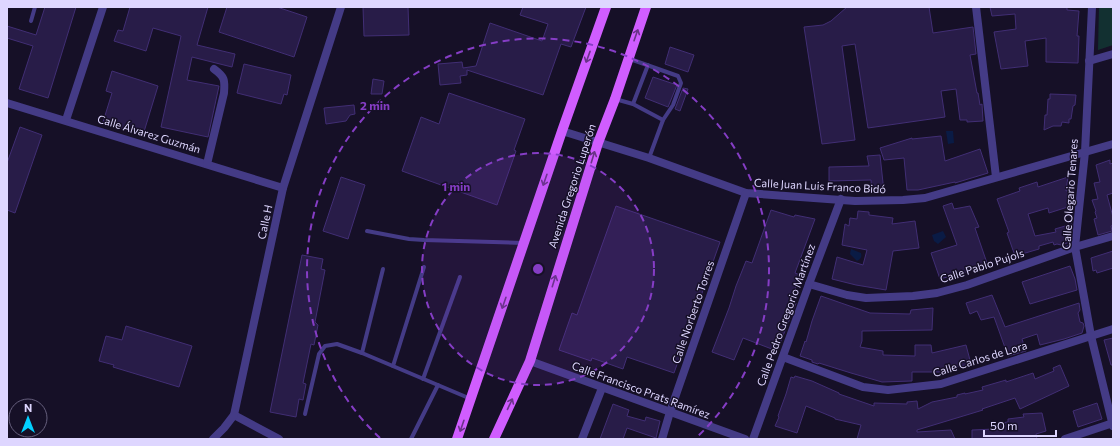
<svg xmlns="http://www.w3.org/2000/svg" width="1120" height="446" font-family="Commissioner,sans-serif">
<rect width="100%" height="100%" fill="#161027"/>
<path fill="#123031" d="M1099 7H1113V45L1098 50Z"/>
<g fill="#0a1b45">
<path d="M946 131H953L954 143 948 144Z"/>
<path d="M943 231 946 237 938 244 934 241 932 235Z"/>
<path d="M851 249 861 253C862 257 861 259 857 261L850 254Z"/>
</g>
<g fill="#281c48" stroke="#412e74">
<path d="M45 7H76L48 98 19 89 33 46 7 38V26L36 35Z"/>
<path d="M130 7H208L197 45 235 54 232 67 192 57 187 80 219 86 208 137 161 127 181 36 153 28 146 51 114 41 118 30 123 31Z"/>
<path d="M227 7H277L307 17 294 57 219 32Z"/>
<path d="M363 7H408L409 35 364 36Z"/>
<path d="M523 7H586L571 47 561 44 543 95 467 70V75L460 76 461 83 440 85 438 64 462 62 463 68 476 66 490 23 542 41 548 24 520 15Z"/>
<path d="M847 7H929L933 33 973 27 976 54 970 55 977 93H978L980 105 982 104 983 121 967 122V120H960L956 89 941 91 945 117 868 128 855 44 842 46 855 140 822 144 804 27 823 25 831 21Z"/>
<path d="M990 7H1067V10L1079 11 1077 36H1079L1078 63 1046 62V38L1025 41 1028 66 1001 69 994 32 1016 29 1015 14 992 16Z"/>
<path d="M670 47 694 55 688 72 665 64Z"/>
<path d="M244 64 291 75 287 95 284 94 281 104 237 93Z"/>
<path d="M112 71 158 86 143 135 103 122 112 93 106 91Z"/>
<path d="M653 77 677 85 668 107 645 98Z"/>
<path d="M373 79 384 81 382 94H371Z"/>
<path d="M683 88 688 89 680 111 675 109Z"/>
<path d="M449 93 525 119 514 150 516 151 497 205 402 171 421 117 439 124Z"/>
<path d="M1050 94 1076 95 1075 105 1073 106 1071 119H1069V123L1062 122 1061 126H1053L1044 130 1045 115H1047L1048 99H1050Z"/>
<path d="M354 105 355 114 350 115 346 121 326 124 324 108Z"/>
<path d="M20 127 42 135 15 213 7 210V163Z"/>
<path d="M941 136 945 161 980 149 988 173 955 183V182L918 190H907L904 158 884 160 880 148 912 138V139Z"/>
<path d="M880 155 884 192 872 193 871 180 829 181V167L869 166 867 156Z"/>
<path d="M1110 160V164L1113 163V193L1107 195 1113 217V225L1111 226 1112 231 1098 235 1094 219 1097 218 1095 212 1096 211 1092 200 1098 199 1094 183 1100 182 1096 165Z"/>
<path d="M341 177 365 185 348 239 323 231Z"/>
<path d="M1068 177 1066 191 1073 189 1074 205 1049 213 1048 208 1028 214 1035 236 1056 232 1055 229 1072 224 1070 242 1061 245 1057 244 1054 245 1053 242 1039 246V249L1015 256 1007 233 1009 232 997 199 1020 191 1019 188 1037 182 1038 187Z"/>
<path d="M952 203 954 209 970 206 979 227 975 228 988 266 940 279 931 253 957 245 943 206Z"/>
<path d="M616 206 720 242 674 373 627 357 623 369 592 358 591 361 559 350 572 313 577 315Z"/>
<path d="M771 210 794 217 795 215 815 219 795 273 800 275 791 301 796 303 777 351 743 338 734 360 712 352 729 308 736 286 746 261 752 263Z"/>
<path d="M858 211 869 212V215L893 218 892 224 915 221 919 248 893 251 886 290 856 285 832 279 837 257 863 265 867 250 842 245 845 224 849 226 850 218 857 219Z"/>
<path d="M1113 251V268L1097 273 1096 270 1093 271 1091 258Z"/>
<path d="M302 255 323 259 321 269 325 270 315 322 318 325 314 345 311 344 303 383 306 384 303 400 299 399 296 417 270 412Z"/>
<path d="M1070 266 1075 279 1077 290 1030 304 1022 282Z"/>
<path d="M992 295 1005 327 1079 303 1080 310 1078 313 1080 322 1083 323 1084 326 1082 333 1064 339 1040 345 1037 334 1022 339 1026 351 1008 356 994 317 981 320 977 311 970 314 966 303Z"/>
<path d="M821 296 870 313 910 314 911 310 933 308 932 330 862 331V341L860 347 883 351V355L915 356V345H931L932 353 966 345 971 364 942 370V372H912V381L882 382 851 373 819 363 818 364 812 362V360L800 356 805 341 806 342 812 321Z"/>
<path d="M126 326 192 346 179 387 113 367 114 365 99 361 106 336 122 340Z"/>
<path d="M1113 338V365H1111L1104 340Z"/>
<path d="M1060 365 1069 386 1020 409 1015 398 982 409 983 410 917 430V432L951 430 955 439H857L861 425 835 419V418L806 406 797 433 775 426 779 417 778 416 786 394 791 377 794 378 795 376 812 381 839 393V394L874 406V403L907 404V402L917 401 918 409 932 402 957 397V395L965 393V394L983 390 982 387 1006 380V382L1033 373 1035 379 1054 371 1053 368Z"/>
<path d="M1097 403 1102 419 1078 427 1073 411Z"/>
<path d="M613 404 629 410 627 416 645 421 646 417 660 421 656 438 627 428 623 439H600Z"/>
<path d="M1042 413 1046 431 1036 434 1037 439H972V430L995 429 994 424 1008 422V419L1024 417 1023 414Z"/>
</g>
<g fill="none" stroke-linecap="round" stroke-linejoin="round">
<g stroke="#443b86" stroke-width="4">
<path d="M31 21 35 7"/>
<path d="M630 59 678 76 681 83 673 105 663 120"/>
<path d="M615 99 633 104 663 120 649 158"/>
<path d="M633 104 648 65"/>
<path d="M367 231 409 239 424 240 523 243"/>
<path d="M362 353 383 269"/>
<path d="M393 366 424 267"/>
<path d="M423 379 460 277"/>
<path d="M305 414 319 354 325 346 337 344 362 353 471 399"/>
<path d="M411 439 438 385"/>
</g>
<g stroke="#443b86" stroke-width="8">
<path d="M976 7 996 177"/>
<path d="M1092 7 1085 152 1075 247 1091 336 1113 426"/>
<path d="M1089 61 1113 54"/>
<path d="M7 103 283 188"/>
<path d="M66 120 103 7"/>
<path d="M562 131 649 158 746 193 855 201 903 200 925 198 1113 144"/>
<path d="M207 164 224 93C225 80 225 77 214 69"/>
<path d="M809 284 847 295 866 298 913 296 937 293 967 285 1075 247 1113 236"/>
<path d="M783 357 863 387 888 390 941 384 1113 329"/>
<path d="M530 361 745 439"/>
<path d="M234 415 279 439"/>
<path d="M213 439 224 428 234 415 283 188 341 7"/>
<path d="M582 439 602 388"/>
<path d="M662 439 670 412 746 193"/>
<path d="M753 439 809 284 841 199"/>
<path d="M1065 439 1113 423"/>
</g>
<g stroke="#d05dff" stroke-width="10">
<path d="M457 439 562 131 606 7"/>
<path d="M494 439 530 361 598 143 615 99 646 7"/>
</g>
</g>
<defs><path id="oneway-shaft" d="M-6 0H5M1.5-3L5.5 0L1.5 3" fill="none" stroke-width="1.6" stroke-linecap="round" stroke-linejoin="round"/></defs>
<g stroke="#6a3388">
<use href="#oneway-shaft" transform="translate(636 35) rotate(-71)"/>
<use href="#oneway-shaft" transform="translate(588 57) rotate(110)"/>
<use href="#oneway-shaft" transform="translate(593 157) rotate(-73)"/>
<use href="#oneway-shaft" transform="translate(545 180) rotate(109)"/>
<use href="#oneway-shaft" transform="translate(554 281) rotate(-73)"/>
<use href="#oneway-shaft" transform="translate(504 303) rotate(109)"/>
<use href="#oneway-shaft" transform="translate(510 404) rotate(-65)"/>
<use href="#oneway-shaft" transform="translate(462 426) rotate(109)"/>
</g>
<circle cx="538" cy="269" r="116" fill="#853dc5" fill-opacity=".12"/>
<g fill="none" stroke="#853dc5" stroke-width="2" stroke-dasharray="7 5">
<circle cx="538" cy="269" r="116"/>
<path d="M380 438A231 231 0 1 1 696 438"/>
</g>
<g text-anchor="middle" stroke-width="3" stroke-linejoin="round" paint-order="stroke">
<g font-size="11" fill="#ded6ff" stroke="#161027">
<text transform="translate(149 134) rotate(17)" y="4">Calle Álvarez Guzmán</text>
<text transform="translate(572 186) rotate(-72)" y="4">Avenida Gregorio Luperón</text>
<text transform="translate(820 186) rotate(3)" y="4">Calle Juan Luis Franco Bidó</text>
<text transform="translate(1070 194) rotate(-86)" y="4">Calle Olegario Tenares</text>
<text transform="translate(265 222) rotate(-78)" y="4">Calle H</text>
<text transform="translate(982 266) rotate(-18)" y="4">Calle Pablo Pujols</text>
<text transform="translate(693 312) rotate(-71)" y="4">Calle Norberto Torres</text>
<text transform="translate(786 315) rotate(-70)" y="4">Calle Pedro Gregorio Martínez</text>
<text transform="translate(980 359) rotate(-17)" y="4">Calle Carlos de Lora</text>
<text transform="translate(641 390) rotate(20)" y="4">Calle Francisco Prats Ramírez</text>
</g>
</g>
<circle cx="538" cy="269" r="6" fill="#853dc5" stroke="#161027" stroke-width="2"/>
<g font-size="12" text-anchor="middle" font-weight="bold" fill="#853dc5" stroke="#161027" stroke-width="3" stroke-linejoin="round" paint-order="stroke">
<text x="375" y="110">2 min</text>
<text x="456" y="191">1 min</text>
</g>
<rect width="1120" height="446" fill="none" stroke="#ded6ff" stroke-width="16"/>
<g transform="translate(28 418)"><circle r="19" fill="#161027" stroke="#665f7d"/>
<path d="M0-3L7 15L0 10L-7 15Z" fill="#02d0ff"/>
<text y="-6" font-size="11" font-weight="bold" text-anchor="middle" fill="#ded6ff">N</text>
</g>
<path d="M984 430v6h72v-6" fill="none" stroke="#ded6ff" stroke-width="2"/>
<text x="990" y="430" font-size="12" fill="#ded6ff" stroke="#161027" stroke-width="3" paint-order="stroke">50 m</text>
</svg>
